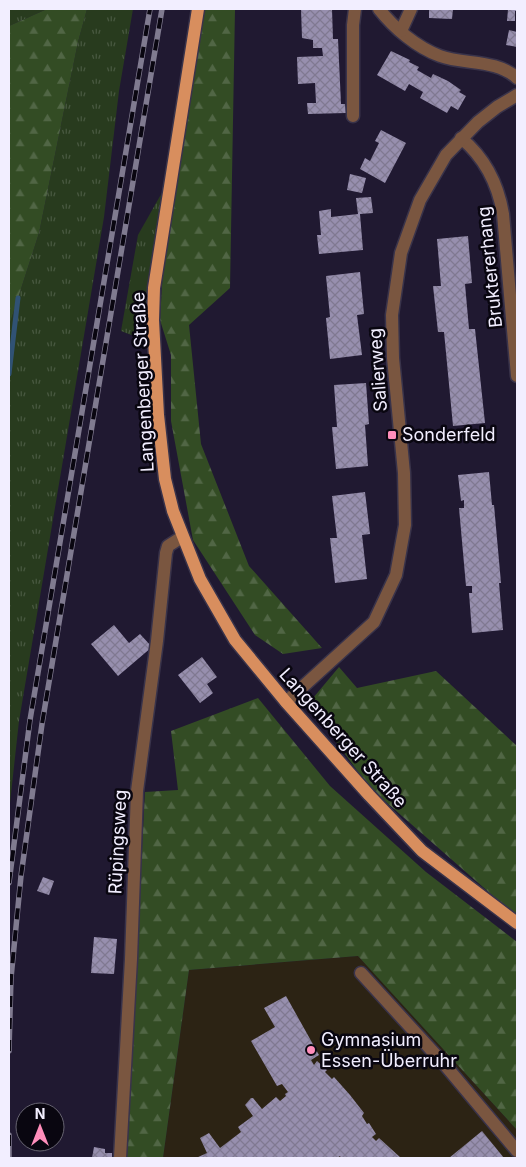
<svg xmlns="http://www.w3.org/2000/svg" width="526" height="1167" font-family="Inter,sans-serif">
<defs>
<pattern id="grass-tufts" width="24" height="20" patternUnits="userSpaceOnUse" patternTransform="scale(1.25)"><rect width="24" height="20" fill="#283b1e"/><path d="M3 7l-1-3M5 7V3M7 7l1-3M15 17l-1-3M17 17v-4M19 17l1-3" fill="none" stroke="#485840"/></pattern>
<pattern id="forest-firs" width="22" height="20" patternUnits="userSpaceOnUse" patternTransform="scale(1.25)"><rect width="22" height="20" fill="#334c24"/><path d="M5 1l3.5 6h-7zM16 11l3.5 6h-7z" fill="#516645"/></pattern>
<pattern id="building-cross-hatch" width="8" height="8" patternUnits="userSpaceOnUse" patternTransform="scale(1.25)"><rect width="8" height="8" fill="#978fae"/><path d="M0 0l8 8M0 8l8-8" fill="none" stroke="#807991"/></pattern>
</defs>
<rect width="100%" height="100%" fill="#201931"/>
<path fill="#2c2314" d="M358 956 517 1130V1158H163L189 970Z"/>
<g fill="url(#grass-tufts)">
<path d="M9 9H47L9 26Z"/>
<path d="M87 9H133L119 91 104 217 19 721 9 812V326L39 233 78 42Z"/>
<path d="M164 189 149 342 121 331 138 235Z"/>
</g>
<g fill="url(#forest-firs)">
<path d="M47 9H87L78 42 39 233 9 326V26Z"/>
<path d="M203 9H235L230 288 189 325 201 444 249 566 322 648 283 654 255 635 193 540 171 421V355L160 320 164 251Z"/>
<path d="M339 667 357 688 436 671 517 746V917L370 788 308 704Z"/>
<path d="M258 698 330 786 426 872 517 942V1130L358 956 189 970 163 1158H124L136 963 145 792 178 790 171 731Z"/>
</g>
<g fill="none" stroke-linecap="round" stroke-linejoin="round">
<path stroke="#305274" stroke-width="5" d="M9 374 18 298"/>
</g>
<g fill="url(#building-cross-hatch)">
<path d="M301 9H332L333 39H338L341 104H345L346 113 308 114 307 103H316L315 83 298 84 297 57 323 56 322 48H313V40L302 38Z"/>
<path d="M429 9H453L452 19 429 18Z"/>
<path d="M508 9H517V11H515V21H507Z"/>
<path d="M509 30 517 32V47L506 45Z"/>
<path d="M391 51 410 60 409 62 419 67 417 70 431 78 433 74 448 81 461 90 459 92 466 96 458 110 451 106 447 113 420 98 423 92 409 84 405 91 377 75Z"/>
<path d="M381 130 406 143 385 183 360 169 365 158 370 161 379 143 375 141Z"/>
<path d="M350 174 366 178 362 193 347 190Z"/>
<path d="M371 197 373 213 360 214 363 250 319 254 317 235H321L319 211 331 209V217L358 214 356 198Z"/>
<path d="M468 236 472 283 465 284 469 329H475L485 423 453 426 444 332H438L433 286H441L437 239Z"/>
<path d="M360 272 364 314 357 315 362 355 330 359 326 318 330 317 326 276Z"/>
<path d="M366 383 369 424 365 425 368 466 336 469 332 427H337L334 385Z"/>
<path d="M489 472 492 505H494L501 583H499L503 630 472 633 469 593H472V586H466L459 508H464V500L461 501 458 475Z"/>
<path d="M365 492 370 534 362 535 367 579 335 583 330 538H337L332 496Z"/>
<path d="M114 625 129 643 140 634 152 647 118 676 91 644Z"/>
<path d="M202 657 217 677 207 684 213 693 200 703 178 675Z"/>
<path d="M43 877 54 881 49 895 37 891Z"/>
<path d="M94 937 117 939 114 974 91 973Z"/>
<path d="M286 996 319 1055 311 1060 314 1065 317 1061 327 1070 325 1072 332 1079 334 1077 350 1095 364 1113 362 1116 367 1124 369 1123 376 1134 372 1137 376 1141 379 1138 401 1158H341L340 1156 337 1158 335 1157 333 1158H196L207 1153 200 1138 209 1133 220 1148 241 1132 238 1127 253 1116 245 1105 251 1098H253L262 1109 276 1097 280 1101 286 1096 285 1094 288 1092 282 1084 277 1086 251 1041 275 1027 264 1008Z"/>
<path d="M482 1131 504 1158H449Z"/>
<path d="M94 1147 105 1149V1153H112V1158H92Z"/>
</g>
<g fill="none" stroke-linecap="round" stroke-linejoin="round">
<g stroke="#39334a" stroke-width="15">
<g id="minor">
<path d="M379 9C394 28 416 47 440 56 465 65 496 59 517 78"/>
<path d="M401 31 411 9"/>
<path d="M353 116V25L355 9"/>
<path d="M461 138C485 158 498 184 503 214L517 376"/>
<path d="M286 702 374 622 396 575 405 525 404 473 393 358 392 315 401 253 420 200 446 155 478 122 497 107 517 95"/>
<path d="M361 973 445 1065 517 1151"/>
<path d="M120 1158 131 959 137 791 157 641 166 553 168 546 182 537"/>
</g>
</g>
<g stroke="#39334a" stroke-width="15">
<path id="major" d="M198 9 154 288 153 320 158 415 165 479 173 511 200 579 235 640 286 702 369 795 422 851 517 923"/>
</g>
<use href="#minor" stroke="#7a5640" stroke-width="12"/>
<use href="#major" stroke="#d88e5e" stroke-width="12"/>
<g stroke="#807b90" stroke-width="5.5">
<g id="rail">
<path d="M9 883 30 720 150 9"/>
<path d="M9 1051 11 978 21 876 42 724 162 9"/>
<path d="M9 1135V1158"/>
</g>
</g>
<use href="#rail" stroke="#090610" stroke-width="4" stroke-dasharray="11" stroke-linecap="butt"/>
</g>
<g fill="#ff8ebb" stroke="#090610" stroke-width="2">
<rect x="387" y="430" width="10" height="10" rx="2.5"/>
<circle cx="311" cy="1050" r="5"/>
</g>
<g text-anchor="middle" stroke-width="5" stroke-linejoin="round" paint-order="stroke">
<g font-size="18" fill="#f2eeff" stroke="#090610">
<text transform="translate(490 267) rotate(-96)" y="6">Bruktererhang</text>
<text transform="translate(378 370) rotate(-94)" y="6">Salierweg</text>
<text transform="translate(143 382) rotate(-93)" y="6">Langenberger Straße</text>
<text transform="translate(343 738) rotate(48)" y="6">Langenberger Straße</text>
<text transform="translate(118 842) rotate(-87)" y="6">Rüpingsweg</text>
</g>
<g font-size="18" fill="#f2eeff" stroke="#090610" text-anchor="start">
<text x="402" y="441">Sonderfeld</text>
<text x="321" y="1046">Gymnasium<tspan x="321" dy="21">Essen-Überruhr</tspan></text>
</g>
</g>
<rect width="526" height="1167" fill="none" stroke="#f2eeff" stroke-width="20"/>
<g transform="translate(40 1127)"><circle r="24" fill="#090610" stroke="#666370"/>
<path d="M0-4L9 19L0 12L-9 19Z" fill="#ff8ebb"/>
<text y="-8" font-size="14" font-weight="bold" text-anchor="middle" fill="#f2eeff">N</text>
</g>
</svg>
